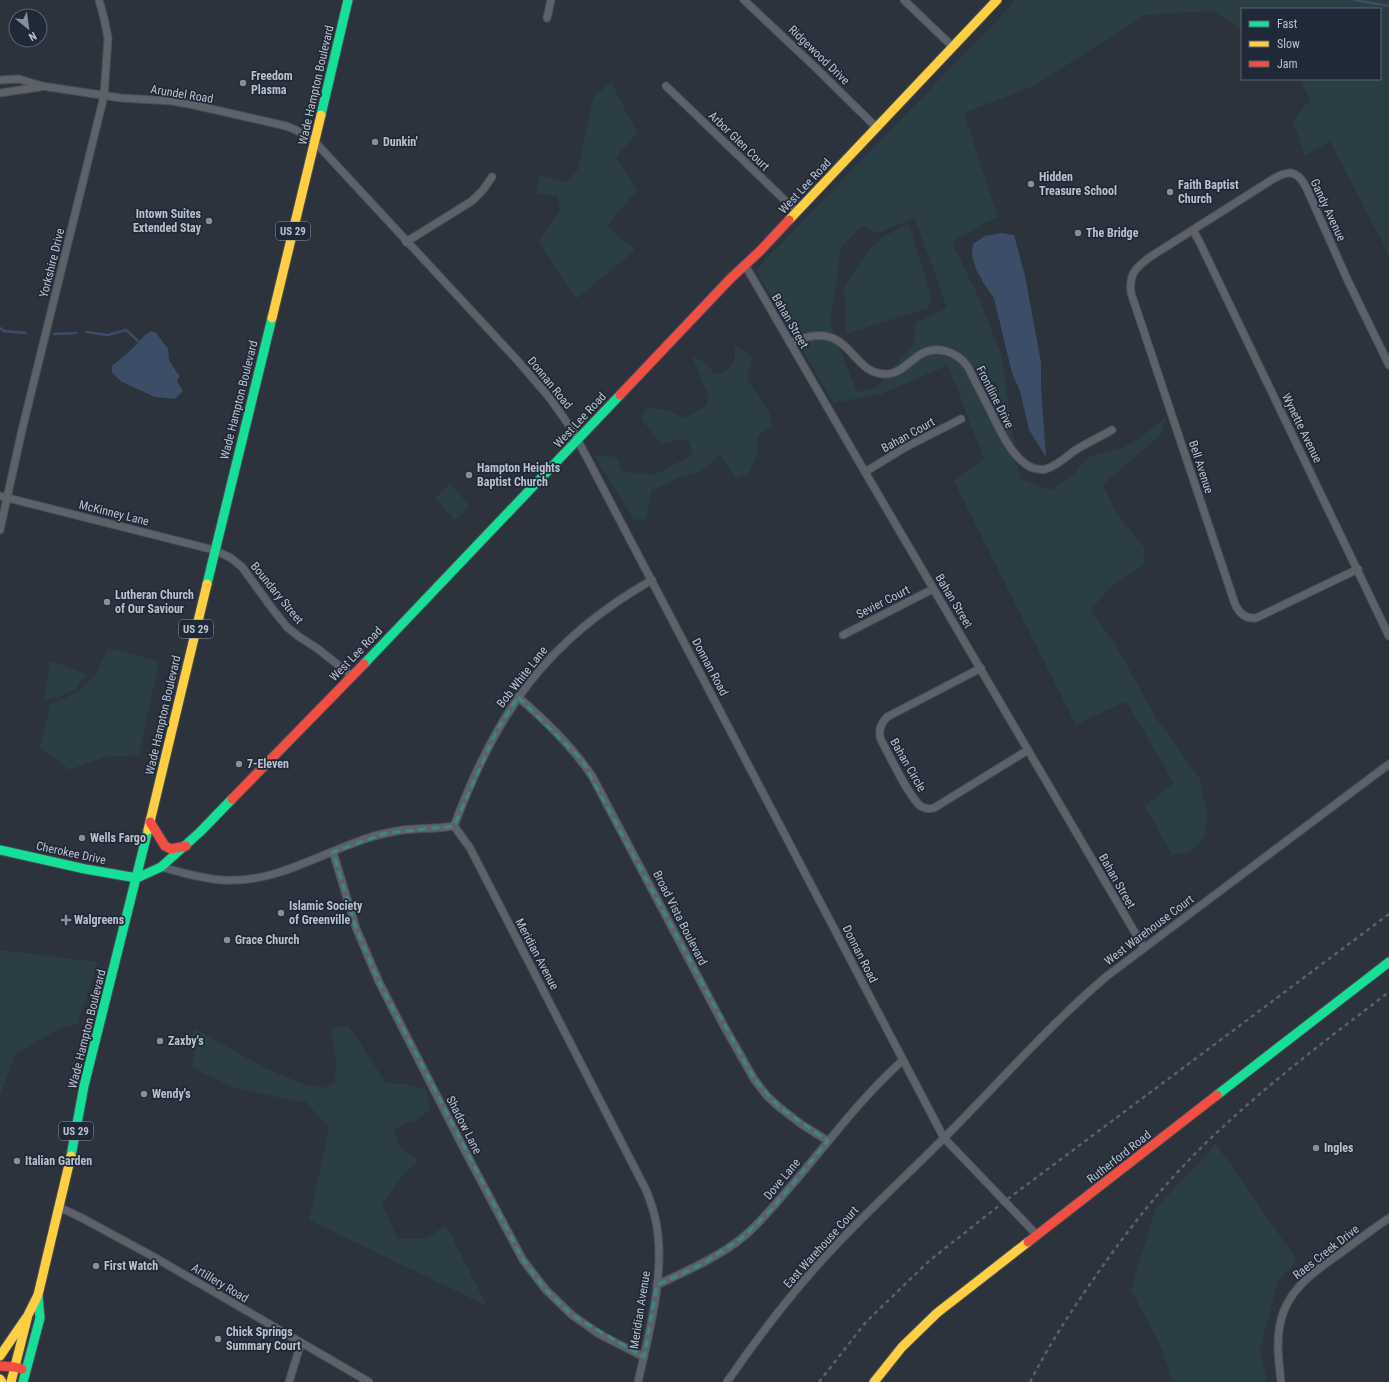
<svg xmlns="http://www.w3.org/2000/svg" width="1389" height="1382" font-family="'Roboto Condensed',sans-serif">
<rect width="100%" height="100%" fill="#2d333d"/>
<g fill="#2a3e43" fill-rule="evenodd">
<path d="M1016 0H1389V255L1330 141 1305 156 1293 122 1310 99 1299 79H1380V9H1242V29L1213 11 1144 15 1036 85 964 113 998 217 983 224 952 242 978 296 1001 354 1013 437 1020 479 1051 490 1075 473 1089 456 1120 449 1140 438 1167 416 1162 433 1103 485 1116 513 1144 547 1145 563 1109 588 1090 611 1114 642 1156 718 1200 779 1207 814 1205 837 1189 852 1172 855 1145 806 1174 783 1126 701 1076 725 954 481 984 459 948 365 882 394 833 403 756 270ZM915 218 947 308 915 323 914 343 876 388 857 392 830 324 841 248 862 226 877 233Z"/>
<path d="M611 82 637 133 616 157 637 190 607 226 635 250 576 299 539 241 560 211 558 196 537 193 539 175 567 182 578 169 593 98Z"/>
<path d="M909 224 932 299 928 308 846 334 844 289 856 268 869 250 884 236Z"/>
<path d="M735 345 752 357 747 379 770 414 772 426 758 436 757 456 749 473 736 479 720 455 701 471 676 479 651 491 647 519 634 520 594 455 617 457 622 471 653 475 674 465 692 454 690 442 680 439 662 445 641 419 647 408 668 410 684 418 705 407 709 398 692 356 703 361 715 374 723 373 735 361Z"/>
<path d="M450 484 470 506 455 520 435 498Z"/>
<path d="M108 648 159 661 139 755 103 757 70 770 40 748 50 705 77 692 96 675Z"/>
<path d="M51 661 86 674 76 690 56 698 43 700Z"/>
<path d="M0 950 98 962 77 1024 59 1029 15 1054 0 1096Z"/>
<path d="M349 1026 386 1083 406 1084 426 1090 431 1109 415 1121 404 1123 394 1131 399 1145 418 1161C401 1174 393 1188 382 1205L398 1239 427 1238 446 1225 487 1306 309 1220 329 1128 306 1102 281 1098 232 1087 191 1067 198 1040 191 1036 195 1029 269 1070 307 1085 323 1088 334 1083 336 1064 331 1027Z"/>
<path d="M1216 1144 1297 1260 1278 1282 1260 1349 1267 1382H1173L1161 1347 1131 1290 1156 1208Z"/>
</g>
<g fill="#3b4d67">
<path d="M1001 233 1014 235 1025 276 1041 362V388L1046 457 1029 430 1020 391 1012 373 994 298 984 284 976 269 972 255 973 244 985 236Z"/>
<path d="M151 331 156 333 168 349 169 360 177 373 180 376 177 381 183 391 175 399 155 397 122 382 112 373V366L131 350 145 335Z"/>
</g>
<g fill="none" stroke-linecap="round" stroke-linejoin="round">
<g stroke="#3b4d67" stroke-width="2.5">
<path d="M1355 0 1389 6"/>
<path d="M0 328 4 331 26 333"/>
<path d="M86 332 108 335 126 330 138 341"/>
<path d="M54 334 76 333"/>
</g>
<g stroke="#494e55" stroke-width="9">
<g id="street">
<path d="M744 0 816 68 877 128"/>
<path d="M904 0 953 47"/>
<path d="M547 18 551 0"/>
<path d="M0 80 19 79 42 86 121 98 172 101 194 105 286 126 296 130 315 142 517 360 549 397 573 431 944 1138 1037 1235"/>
<path d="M666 86 797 212"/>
<path d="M0 93 40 87"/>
<path d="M1193 230 1200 243 1389 636"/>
<path d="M406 242 472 201 483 190 492 177"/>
<path d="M745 265 865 472 1144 948"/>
<path d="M790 343C797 340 805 337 813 336 852 331 854 375 886 374 899 374 908 363 918 356 935 344 957 351 968 367 975 381 982 395 989 408 999 428 1018 475 1046 469 1057 466 1066 457 1074 451 1086 443 1100 437 1112 430"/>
<path d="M865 472 906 447 961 419"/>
<path d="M0 496 214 550 231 558 242 567 274 611 287 627 298 636 318 649 352 676"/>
<path d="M0 530 22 430 104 96 108 38 104 18 99 0"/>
<path d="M1358 569 1256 618C1246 619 1239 613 1235 604L1131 293C1129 274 1135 268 1150 257L1273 179C1289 170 1297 170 1306 187L1348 281 1389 365"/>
<path d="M843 635 933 589"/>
<path d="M981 668 887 717C880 724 878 731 881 740 889 754 910 800 922 807 926 809 930 809 934 808L1028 750"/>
<path d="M518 697C546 721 572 746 592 776L724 1026 754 1079 767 1096 779 1107 801 1124 828 1141"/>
<path d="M454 826 470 848 646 1190C650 1200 654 1211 656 1222 666 1272 649 1333 638 1382"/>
<path d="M454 826C496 713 546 640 652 580"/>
<path d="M333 852 356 928 379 982 464 1149 523 1260 546 1290 572 1315 599 1334 644 1357"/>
<path d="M161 867C181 872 202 879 223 880 277 883 318 854 368 838 379 834 391 832 403 830 421 828 437 829 454 826"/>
<path d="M59 1207 82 1218 154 1257 369 1382"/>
<path d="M657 1285C686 1271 717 1258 742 1238 763 1221 780 1198 798 1178 832 1137 864 1095 903 1060"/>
<path d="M289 1382 301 1343"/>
<path d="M727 1382C760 1334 796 1287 836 1245 871 1208 908 1174 944 1138 998 1084 1048 1026 1107 976L1389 764"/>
<path d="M1281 1382C1279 1363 1276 1343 1280 1324 1287 1289 1315 1271 1342 1252 1358 1240 1373 1229 1389 1218"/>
</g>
</g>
<g stroke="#494e55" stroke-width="11">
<g id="fast">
<path d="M321 115 348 0"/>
<path d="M207 584 272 318"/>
<path d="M364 664 620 395"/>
<path d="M0 850 85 869 137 878 161 867 200 832 232 799"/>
<path d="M1217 1095 1389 962"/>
<path d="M71 1156 84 1086 148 830"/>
<path d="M23 1382 40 1318 38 1296"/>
</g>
</g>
<g stroke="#494e55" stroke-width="11">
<g id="slow">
<path d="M789 220 997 0"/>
<path d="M272 318 321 115"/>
<path d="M148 830 207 584"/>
<path d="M0 1356 26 1318"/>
<path d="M0 1379 2 1382"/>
<path d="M11 1382 28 1315 38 1295 71 1156"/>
<path d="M874 1382 902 1347 937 1313 1028 1242"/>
</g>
</g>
<g stroke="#494e55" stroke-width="11">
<g id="jam">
<path d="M620 395 730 279 760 251 789 220"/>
<path d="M232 799 364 664"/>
<path d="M150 822 165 846 171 849 186 846"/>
<path d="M1028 1242 1217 1095"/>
<path d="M0 1366 15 1367 22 1369"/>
</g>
</g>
<use href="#street" stroke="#5d626a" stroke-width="7"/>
<use href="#fast" stroke="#16e098" stroke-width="9"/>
<use href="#slow" stroke="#ffcf43" stroke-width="9"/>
<use href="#jam" stroke="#f24e42" stroke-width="9"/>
<g stroke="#5c6168" stroke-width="2.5" stroke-dasharray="4 4" stroke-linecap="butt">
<path d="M819 1382 866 1322 929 1261 1005 1201 1389 914"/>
<path d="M1030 1382C1049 1345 1071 1311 1095 1277 1129 1228 1166 1181 1209 1140 1265 1086 1327 1039 1389 992"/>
</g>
</g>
<path fill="none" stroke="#398886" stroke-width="3" stroke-dasharray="8 5" stroke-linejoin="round" d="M518 697 582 760 754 1079 779 1107 828 1141 770 1211 742 1238 702 1264 657 1285 644 1357 572 1315 546 1290 523 1260 379 982 356 928 333 852 386 833 454 826 497 730Z"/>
<g fill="#878f9a" stroke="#202938" stroke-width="1.5">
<circle cx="243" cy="83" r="4"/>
<circle cx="375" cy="142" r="4"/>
<circle cx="1031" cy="184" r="4"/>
<circle cx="1170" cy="192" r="4"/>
<circle cx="209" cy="221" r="4"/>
<circle cx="1078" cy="233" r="4"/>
<circle cx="469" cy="475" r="4"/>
<circle cx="107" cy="602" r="4"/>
<circle cx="239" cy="764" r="4"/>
<circle cx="82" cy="838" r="4"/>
<circle cx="281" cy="913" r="4"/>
<path d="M64 914h4v4h4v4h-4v4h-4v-4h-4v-4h4z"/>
<circle cx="227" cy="940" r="4"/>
<circle cx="160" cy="1041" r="4"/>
<circle cx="144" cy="1094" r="4"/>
<circle cx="1316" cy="1148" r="4"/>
<circle cx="17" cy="1161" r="4"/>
<circle cx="96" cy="1266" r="4"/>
<circle cx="218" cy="1339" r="4"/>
</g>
<g text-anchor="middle" stroke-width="3.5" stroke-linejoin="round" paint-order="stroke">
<g fill="#202938" stroke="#8a93a0" stroke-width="1">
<rect x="276" y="222" width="34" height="18" rx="3"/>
<rect x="179" y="620" width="34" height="18" rx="3"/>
<rect x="59" y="1122" width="34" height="18" rx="3"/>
</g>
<g font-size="11" font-weight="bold" fill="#b8c0cc">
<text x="293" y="235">US 29</text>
<text x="196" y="633">US 29</text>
<text x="76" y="1135">US 29</text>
</g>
<g font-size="12" fill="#b8c0cc" stroke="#202938">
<text transform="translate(819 55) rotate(44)" y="4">Ridgewood Drive</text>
<text transform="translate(316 85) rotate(-77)" y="4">Wade Hampton Boulevard</text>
<text transform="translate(182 94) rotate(9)" y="4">Arundel Road</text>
<text transform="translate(739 141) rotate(44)" y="4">Arbor Glen Court</text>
<text transform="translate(805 186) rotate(-47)" y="4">West Lee Road</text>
<text transform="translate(1328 210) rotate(65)" y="4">Gandy Avenue</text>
<text transform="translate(52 263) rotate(-76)" y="4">Yorkshire Drive</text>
<text transform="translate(790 321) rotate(60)" y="4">Bahan Street</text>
<text transform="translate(550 383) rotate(51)" y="4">Donnan Road</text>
<text transform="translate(995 397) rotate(63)" y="4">Frontline Drive</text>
<text transform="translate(239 400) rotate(-76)" y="4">Wade Hampton Boulevard</text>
<text transform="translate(580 420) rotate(-47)" y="4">West Lee Road</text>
<text transform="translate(1302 428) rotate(64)" y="4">Wynette Avenue</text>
<text transform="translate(908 435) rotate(-29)" y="4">Bahan Court</text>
<text transform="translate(1201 467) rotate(72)" y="4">Bell Avenue</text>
<text transform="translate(114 513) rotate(14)" y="4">McKinney Lane</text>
<text transform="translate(277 593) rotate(51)" y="4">Boundary Street</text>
<text transform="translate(954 601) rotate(59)" y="4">Bahan Street</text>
<text transform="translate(883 602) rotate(-27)" y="4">Sevier Court</text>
<text transform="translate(356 654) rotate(-46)" y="4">West Lee Road</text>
<text transform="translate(710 667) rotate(62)" y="4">Donnan Road</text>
<text transform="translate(522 677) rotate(-52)" y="4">Bob White Lane</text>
<text transform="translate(163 715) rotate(-77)" y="4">Wade Hampton Boulevard</text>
<text transform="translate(908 765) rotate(60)" y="4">Bahan Circle</text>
<text transform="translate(71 853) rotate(12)" y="4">Cherokee Drive</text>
<text transform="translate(1117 881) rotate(60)" y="4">Bahan Street</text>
<text transform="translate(680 918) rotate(63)" y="4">Broad Vista Boulevard</text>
<text transform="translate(1149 930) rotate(-37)" y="4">West Warehouse Court</text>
<text transform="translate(537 954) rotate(62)" y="4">Meridian Avenue</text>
<text transform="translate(860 954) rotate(63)" y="4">Donnan Road</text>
<text transform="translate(87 1029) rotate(-76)" y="4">Wade Hampton Boulevard</text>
<text transform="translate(464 1125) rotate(63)" y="4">Shadow Lane</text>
<text transform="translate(1119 1157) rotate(-38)" y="4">Rutherford Road</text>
<text transform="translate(782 1179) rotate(-50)" y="4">Dove Lane</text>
<text transform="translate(821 1247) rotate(-48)" y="4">East Warehouse Court</text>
<text transform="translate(1326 1252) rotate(-38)" y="4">Raes Creek Drive</text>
<text transform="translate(220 1283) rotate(31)" y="4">Artillery Road</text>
<text transform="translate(640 1310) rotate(-81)" y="4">Meridian Avenue</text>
</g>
<g font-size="12" font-weight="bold" fill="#b8c0cc" stroke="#202938" text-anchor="start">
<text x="251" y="80">Freedom<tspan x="251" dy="14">Plasma</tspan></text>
<text x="383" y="146">Dunkin'</text>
<text x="1039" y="181">Hidden<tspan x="1039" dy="14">Treasure School</tspan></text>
<text x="1178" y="189">Faith Baptist<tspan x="1178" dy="14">Church</tspan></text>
<text x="201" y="218" text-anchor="end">Intown Suites<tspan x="201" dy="14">Extended Stay</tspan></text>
<text x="1086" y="237">The Bridge</text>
<text x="477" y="472">Hampton Heights<tspan x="477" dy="14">Baptist Church</tspan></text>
<text x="115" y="599">Lutheran Church<tspan x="115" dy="14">of Our Saviour</tspan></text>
<text x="247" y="768">7-Eleven</text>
<text x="90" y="842">Wells Fargo</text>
<text x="289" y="910">Islamic Society<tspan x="289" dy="14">of Greenville</tspan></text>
<text x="74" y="924">Walgreens</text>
<text x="235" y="944">Grace Church</text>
<text x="168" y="1045">Zaxby's</text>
<text x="152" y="1098">Wendy's</text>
<text x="1324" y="1152">Ingles</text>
<text x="25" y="1165">Italian Garden</text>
<text x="104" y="1270">First Watch</text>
<text x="226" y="1336">Chick Springs<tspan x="226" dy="14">Summary Court</tspan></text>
</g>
</g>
<rect x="1241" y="8" width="140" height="72" fill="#202938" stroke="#5d6573"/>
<rect x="1249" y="21" width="20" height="6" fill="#16e098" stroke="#5d6573"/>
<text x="1277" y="28" font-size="12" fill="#b8c0cc">Fast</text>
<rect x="1249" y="41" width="20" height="6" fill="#ffcf43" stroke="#5d6573"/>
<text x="1277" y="48" font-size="12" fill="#b8c0cc">Slow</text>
<rect x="1249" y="61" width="20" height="6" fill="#f24e42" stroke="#5d6573"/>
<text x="1277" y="68" font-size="12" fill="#b8c0cc">Jam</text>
<g transform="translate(28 28) rotate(151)"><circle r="19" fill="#202938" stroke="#5d6573"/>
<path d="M0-3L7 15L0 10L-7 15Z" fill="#878f9a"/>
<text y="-6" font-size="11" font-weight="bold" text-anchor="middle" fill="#b8c0cc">N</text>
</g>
</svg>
